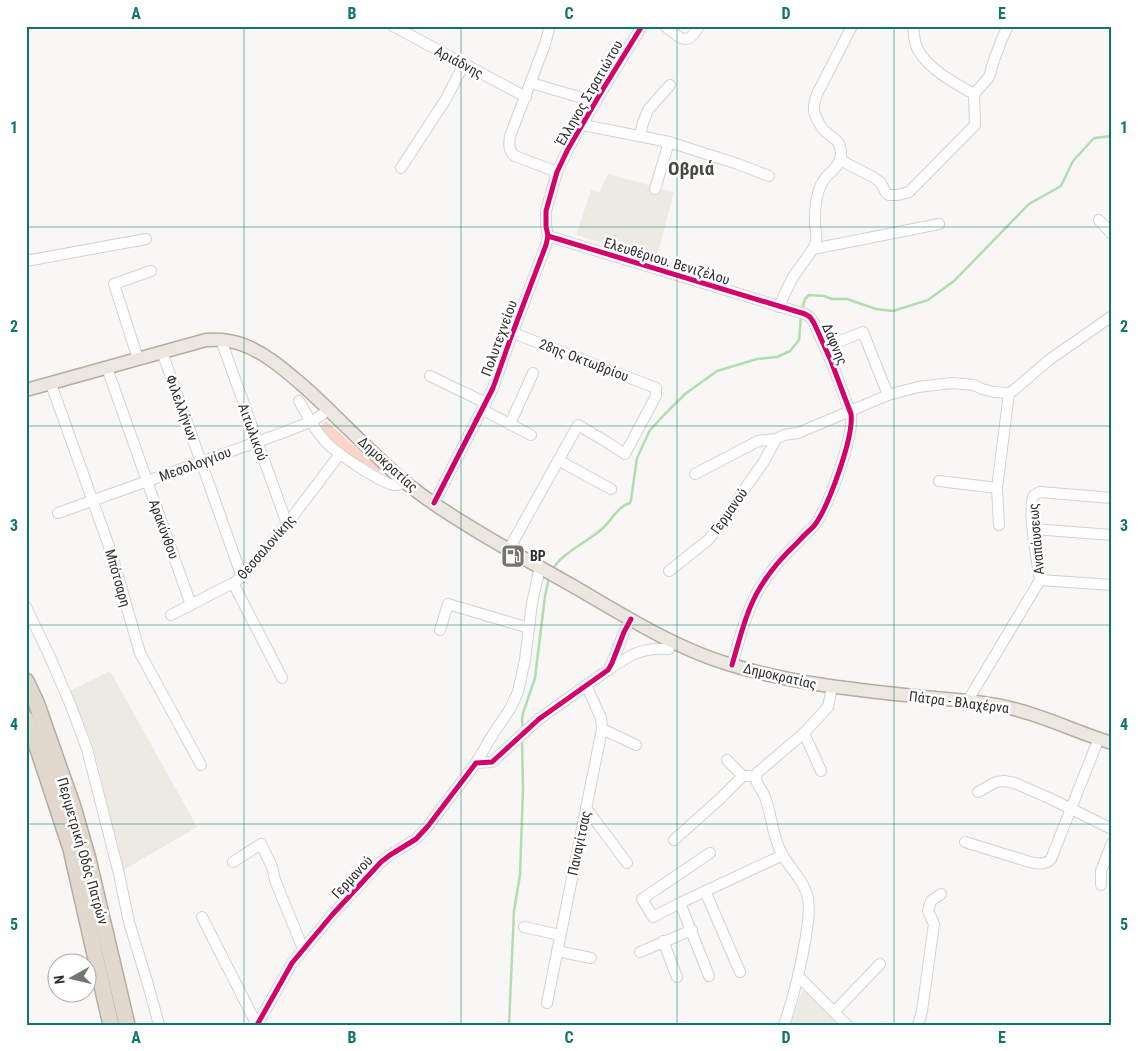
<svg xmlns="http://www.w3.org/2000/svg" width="1138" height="1051" font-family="'Roboto Condensed',sans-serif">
<rect width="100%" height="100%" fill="#f9f7f5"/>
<g fill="#edeae3">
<path d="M608 174 674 192 656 260 576 235 591 190 599 193Z"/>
<path d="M110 671 197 827 122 871 96 757 89 735 68 692Z"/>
<path d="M802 991H804L838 1025H790Z"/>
</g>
<path fill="#fbd5ca" d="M326 421 381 470 379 472 350 455 331 439 320 427Z"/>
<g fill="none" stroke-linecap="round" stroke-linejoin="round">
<g stroke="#b0deb0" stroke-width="2.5">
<path d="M802 310 805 299 809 295 824 296 832 299H847L876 309 893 311 928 300 954 281 1029 204 1061 186 1073 161 1094 138 1112 136"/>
<path d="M552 571C558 555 589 541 602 529 612 520 618 506 630 503L631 500 637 458 650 430 664 415 685 394 717 371 757 359 777 357 790 351 799 340 801 316"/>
<path d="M523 729 522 720 523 713 535 678 545 596 549 578"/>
<path d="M509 1025 514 911 520 875 523 789 522 740"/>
</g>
<g stroke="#d4d3d1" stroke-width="12">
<g id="minor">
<path d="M393 26 526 97"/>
<path d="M550 26 544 47 510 136C509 144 508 151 515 156L557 172"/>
<path d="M665 26C680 38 687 48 699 26"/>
<path d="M913 26C914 34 914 43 918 50 928 69 956 84 974 94"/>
<path d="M531 83 596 102"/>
<path d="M583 125 669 142 738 164 769 176"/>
<path d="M640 136 643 123 648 110 670 85"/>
<path d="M840 160 873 177 881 183 886 193 889 195H898L909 192 975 125 974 94 989 77 993 63 1001 41 1008 26"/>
<path d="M401 168 446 99 464 64"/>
<path d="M655 189 669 142"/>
<path d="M1099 220 1112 234"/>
<path d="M548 236 805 314 810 317 814 323 831 361 851 414C854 437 828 508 814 526 809 531 803 536 798 542 784 555 771 570 761 586 746 610 740 638 732 665"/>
<path d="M813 249C820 236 814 232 815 219 815 208 816 195 821 185 826 172 841 169 841 153 840 139 834 140 826 132 823 130 821 126 819 123 812 111 813 106 817 94L852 26"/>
<path d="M26 261 146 239"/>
<path d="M779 307 785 293 793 277 813 249 939 224"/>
<path d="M221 340 287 524"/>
<path d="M825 347 863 332 888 395"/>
<path d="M162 352 242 577"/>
<path d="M138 359 114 284 151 271"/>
<path d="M107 368 191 605"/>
<path d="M430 376 486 403"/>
<path d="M51 384 111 552 140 653 201 765"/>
<path d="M299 401C307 415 315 431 327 443 336 453 381 483 394 485 398 485 401 484 405 482"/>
<path d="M483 410 531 435"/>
<path d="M510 424 533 373"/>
<path d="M558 460 611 489"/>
<path d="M695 474 758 441 776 439 784 435 798 433 888 395 918 387 952 383 974 385 982 389 994 392 1009 393 1014 390 1049 360 1112 316"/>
<path d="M939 481 997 488"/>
<path d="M434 503 493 388 511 337 546 245 548 236 546 226V211L557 172 568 149 603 89 642 26"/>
<path d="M58 513 282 433C298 426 317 422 328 409"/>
<path d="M999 525 997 488 1009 393"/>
<path d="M1033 529 1112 535"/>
<path d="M509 549 578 425 605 441 625 454 656 396V388L513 333"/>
<path d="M669 571 707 541 722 524 748 484 763 463 776 439"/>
<path d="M1040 580 1112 585"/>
<path d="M233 583 282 678"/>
<path d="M26 607 50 657 71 706 87 749 119 874 129 922 149 988 159 1025"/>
<path d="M171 615 233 583 242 577 287 524 340 454"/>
<path d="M440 630 448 604 529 628"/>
<path d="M609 669C630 655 642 647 669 649"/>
<path d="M967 702 1040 580C1038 567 1026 504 1034 495 1034 495 1040 492 1040 492L1112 498"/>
<path d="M602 729 636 745"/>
<path d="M804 733 821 771"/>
<path d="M727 760 743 776H749"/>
<path d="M476 763 493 734 510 709 518 692 525 660 532 603 540 567"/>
<path d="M978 792 996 782 1004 781 1015 783 1049 798 1112 829"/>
<path d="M586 808 627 863"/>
<path d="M674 840 722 797 743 776"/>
<path d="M965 842 1033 863C1040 864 1047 864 1051 859L1099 738"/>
<path d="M710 853 642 899 653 917 680 903 783 855"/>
<path d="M233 862 261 844 272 867 275 880 303 949"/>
<path d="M1101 885V871L1112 843"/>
<path d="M705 891 740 972"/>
<path d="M680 903 709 976"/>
<path d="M202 917 257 1025"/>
<path d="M524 927 560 935"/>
<path d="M663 941 677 977"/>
<path d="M557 951 591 958"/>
<path d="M640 952 692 930"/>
<path d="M798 976 847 1025"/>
<path d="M547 1003 602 729 601 718 586 685"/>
<path d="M834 1012 880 964"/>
<path d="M257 1025 292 963 332 915 381 862 390 855 416 839 428 826 476 763 492 762 539 719 608 670 612 663 624 632 631 619"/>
<path d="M784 1025C794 996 801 966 806 936 808 924 810 910 808 898 804 880 789 868 781 852 772 835 772 815 765 797 762 789 753 782 757 773L804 733 828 707 832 687"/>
<path d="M918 1025 922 1011 934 924 928 911 931 901 941 894"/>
</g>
</g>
<g stroke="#b6aca0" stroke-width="15">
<path id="major" d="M26 390 206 340C218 339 230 340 241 344 267 353 288 373 308 390 339 419 369 450 400 478 421 496 444 511 467 525 502 547 538 566 573 586 623 615 673 647 728 664 794 684 857 690 924 697 953 700 983 701 1010 708 1045 716 1078 733 1112 743"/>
</g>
<g stroke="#b6aca0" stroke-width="18">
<g id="highway">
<path d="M26 681 36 702 55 756 73 807 88 859 127 1025"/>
<path d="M26 719 39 752 71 849 111 1025"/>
</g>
</g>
<use href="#minor" stroke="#fefefe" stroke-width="10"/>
<use href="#major" stroke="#ede7e1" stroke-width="12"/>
<use href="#highway" stroke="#e2d8cd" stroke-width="15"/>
<g stroke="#fff" stroke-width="8">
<g id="cycleway">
<path d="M548 236 805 314 810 317 814 323 831 361 851 414C854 437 828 508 814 526 809 531 803 536 798 542 784 555 771 570 761 586 746 610 740 638 732 665"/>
<path d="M434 503 493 388 511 337 546 245 548 236 546 226V211L557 172 568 149 603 89 642 26"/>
<path d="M257 1025 292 963 332 915 381 862 390 855 416 839 428 826 476 763 492 762 539 719 608 670 612 663 624 632 631 619"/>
</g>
</g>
<use href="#cycleway" stroke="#d6006c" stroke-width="5"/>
</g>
<path fill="none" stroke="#0f766e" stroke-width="1" stroke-opacity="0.55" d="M244 26V1025M461 26V1025M677 26V1025M894 26V1025M26 227H1112M26 426H1112M26 625H1112M26 824H1112"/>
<defs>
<g id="fuel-square" transform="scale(1.25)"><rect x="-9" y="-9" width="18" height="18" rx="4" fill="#767573" stroke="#fff"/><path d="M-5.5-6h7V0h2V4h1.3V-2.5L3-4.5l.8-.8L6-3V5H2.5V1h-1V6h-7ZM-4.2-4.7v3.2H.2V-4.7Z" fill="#fff"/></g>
</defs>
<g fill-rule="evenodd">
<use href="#fuel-square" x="513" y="556"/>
</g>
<g text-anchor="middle" stroke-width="5" stroke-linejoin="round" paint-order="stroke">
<g font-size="14" fill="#2f2f2d" stroke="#fff">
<text transform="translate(459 62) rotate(28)" y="5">Αριάδνης</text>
<text transform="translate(589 93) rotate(-60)" y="5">Έλληνος Στρατιώτου</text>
<text transform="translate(667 261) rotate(17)" y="5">Ελευθέριου. Βενιζέλου</text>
<text transform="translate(499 338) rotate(-70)" y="5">Πολυτεχνείου</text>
<text transform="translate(835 344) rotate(67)" y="5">Δάφνης</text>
<text transform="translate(584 360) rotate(21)" y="5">28ης Οκτωβρίου</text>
<text transform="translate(182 408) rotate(70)" y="5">Φιλελλήνων</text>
<text transform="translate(253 432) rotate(70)" y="5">Αιτωλικού</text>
<text transform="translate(195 464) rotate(-20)" y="5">Μεσολογγίου</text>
<text transform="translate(388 464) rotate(42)" y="5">Δημοκρατίας</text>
<text transform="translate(729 511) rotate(-55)" y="5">Γερμανού</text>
<text transform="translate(164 529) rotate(70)" y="5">Αρακύνθου</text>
<text transform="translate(1036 539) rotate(-95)" y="5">Αναπάυσεως</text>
<text transform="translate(266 547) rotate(-49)" y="5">Θεσσαλονίκης</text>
<text transform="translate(118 578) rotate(74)" y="5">Μπότσαρη</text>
<text transform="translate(780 676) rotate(13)" y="5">Δημοκρατίας</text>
<text transform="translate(959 702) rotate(7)" y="5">Πάτρα - Βλαχέρνα</text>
<text transform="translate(579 843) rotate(-78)" y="5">Παναγίτσας</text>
<text transform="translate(83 851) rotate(74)" y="5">Περιμετρική Οδός Πατρών</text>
<text transform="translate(352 877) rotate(-47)" y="5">Γερμανού</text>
</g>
<g font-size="14" font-weight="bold" fill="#2f2f2d" stroke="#fff" text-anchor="start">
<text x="530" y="561">BP</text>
</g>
<g font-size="19" font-weight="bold" fill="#494844" stroke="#fff">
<text x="691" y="175">Οβριά</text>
</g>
</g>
<rect width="1138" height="1051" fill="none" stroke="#ffffff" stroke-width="55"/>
<g transform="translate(72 978) rotate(262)"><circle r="24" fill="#ffffff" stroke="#acacab"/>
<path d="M0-4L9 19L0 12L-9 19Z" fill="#767573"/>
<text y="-8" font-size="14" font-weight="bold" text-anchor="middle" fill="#2f2f2d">N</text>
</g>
<rect x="28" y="28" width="1082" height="996" fill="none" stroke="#0f766e" stroke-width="2"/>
<g font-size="16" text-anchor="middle" font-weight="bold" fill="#0f766e">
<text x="136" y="19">A</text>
<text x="352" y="19">B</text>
<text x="569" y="19">C</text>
<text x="786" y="19">D</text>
<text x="1002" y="19">E</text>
<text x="14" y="133">1</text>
<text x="1124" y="133">1</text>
<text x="14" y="332">2</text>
<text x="1124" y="332">2</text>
<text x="14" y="531">3</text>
<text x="1124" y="531">3</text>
<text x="14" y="730">4</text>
<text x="1124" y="730">4</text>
<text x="14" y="930">5</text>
<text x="1124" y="930">5</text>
<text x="136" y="1043">A</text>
<text x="352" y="1043">B</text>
<text x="569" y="1043">C</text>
<text x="786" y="1043">D</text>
<text x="1002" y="1043">E</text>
</g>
</svg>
